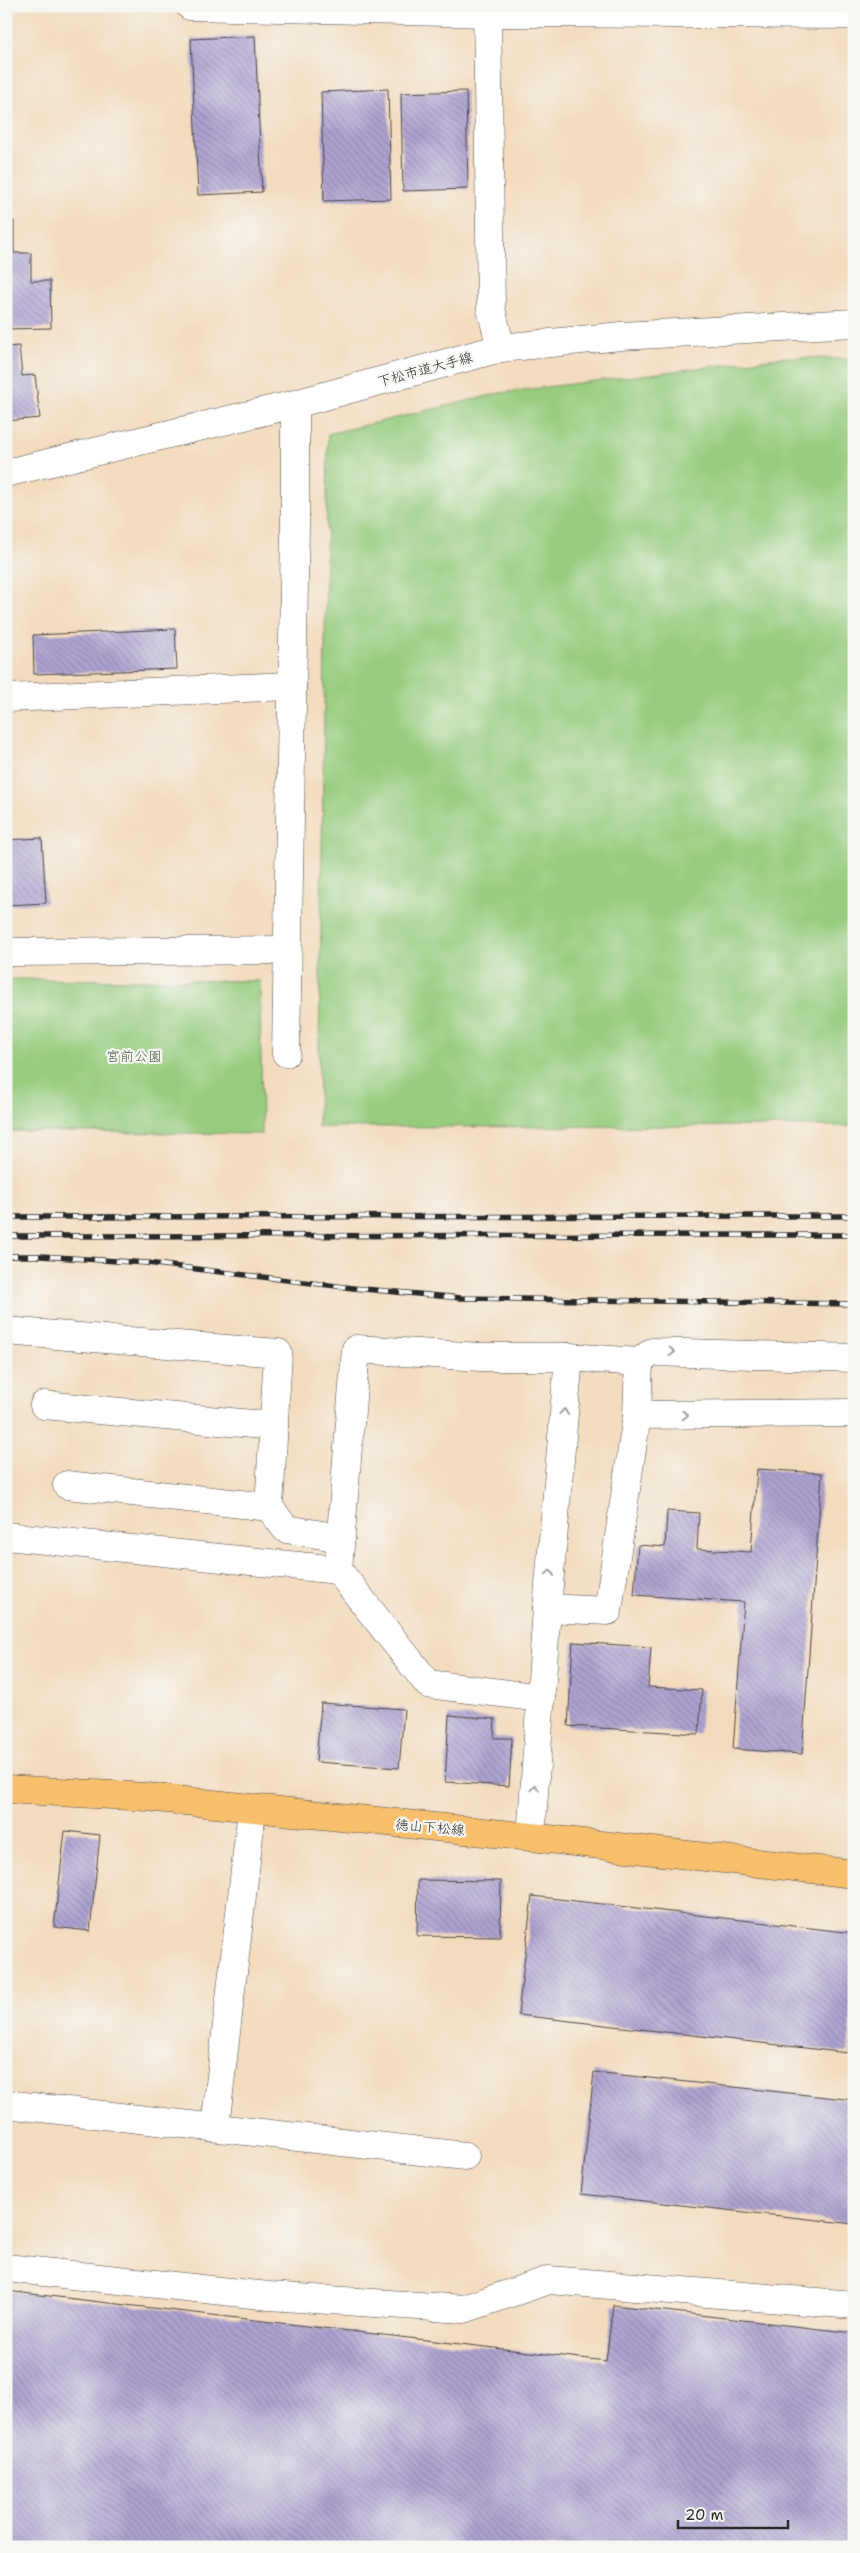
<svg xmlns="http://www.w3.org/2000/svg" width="860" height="2553" font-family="'Shantell Sans','Klee One',sans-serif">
<defs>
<pattern id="building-back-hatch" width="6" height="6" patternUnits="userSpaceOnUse" patternTransform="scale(1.25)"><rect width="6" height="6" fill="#aea3d1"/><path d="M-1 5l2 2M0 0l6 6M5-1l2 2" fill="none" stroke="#8e85aa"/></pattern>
</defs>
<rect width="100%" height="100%" fill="#f6f6f2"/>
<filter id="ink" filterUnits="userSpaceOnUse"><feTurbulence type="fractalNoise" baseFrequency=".02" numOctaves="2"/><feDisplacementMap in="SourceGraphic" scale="10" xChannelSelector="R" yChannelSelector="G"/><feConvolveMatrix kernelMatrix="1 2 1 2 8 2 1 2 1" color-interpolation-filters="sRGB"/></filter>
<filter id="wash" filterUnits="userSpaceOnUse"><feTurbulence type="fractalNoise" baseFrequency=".0096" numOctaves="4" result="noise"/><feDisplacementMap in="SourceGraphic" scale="20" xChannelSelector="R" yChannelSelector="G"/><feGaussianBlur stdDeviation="1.12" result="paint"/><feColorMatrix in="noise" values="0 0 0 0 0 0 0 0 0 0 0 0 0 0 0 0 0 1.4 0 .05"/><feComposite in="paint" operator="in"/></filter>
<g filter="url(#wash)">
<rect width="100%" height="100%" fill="#f3dbbe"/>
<g fill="#97cc7e" stroke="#617c54">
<path d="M785 357 854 359V1126L318 1127 328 434 500 393Z"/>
<path d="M6 979 260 981 262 1134 6 1131Z"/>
</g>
<g id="blocks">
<g fill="url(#building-back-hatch)">
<path d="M255 36 262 192 198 195 191 39Z"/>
<path d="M388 89 391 199 324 201 321 92Z"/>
<path d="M466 91 468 189 403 191 401 93Z"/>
<path d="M6 221H14V253H31V281H50L51 328 6 329Z"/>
<path d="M19 346 22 376 35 375 40 418 6 421V347Z"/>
<path d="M175 629 177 669 34 674 33 635Z"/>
<path d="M42 838 46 903 6 905V840Z"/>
<path d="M757 1469 822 1473 802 1754 733 1749 744 1602 634 1595 638 1545 665 1547 667 1511 699 1513 697 1549 751 1552Z"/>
<path d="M573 1642 651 1647 648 1687 702 1690 699 1734 568 1726Z"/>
<path d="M321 1703 404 1709 399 1768 316 1762Z"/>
<path d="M449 1715 495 1719 494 1738H512L509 1786 445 1782Z"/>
<path d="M65 1831 100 1835 90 1931 54 1927Z"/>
<path d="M418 1880 501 1881 500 1937 417 1936Z"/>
<path d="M532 1896 854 1933V2000L848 2053 518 2015Z"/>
<path d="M594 2072 854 2100V2224L581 2194Z"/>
<path d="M6 2291 606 2361 613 2305 854 2333V2547H6Z"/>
</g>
</g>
</g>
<g filter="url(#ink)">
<use href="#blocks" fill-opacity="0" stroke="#494541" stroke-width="1"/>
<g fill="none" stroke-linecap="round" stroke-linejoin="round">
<g stroke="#494541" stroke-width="29">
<g id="minor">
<path d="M190 6 487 13 854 15"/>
<path d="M487 6 491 309 501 348"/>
<path d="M6 473 295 404 501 348 621 336 854 323"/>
<path d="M6 698 292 686"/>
<path d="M6 952 286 950"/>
<path d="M286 1053 295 525V404"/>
<path d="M6 1331 278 1353 269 1507 286 1529 341 1538"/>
<path d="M44 1405 274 1426"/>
<path d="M637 1415 854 1413"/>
<path d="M67 1485 269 1507"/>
<path d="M6 1536 338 1570"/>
<path d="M547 1608 608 1611 637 1415 639 1362"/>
<path d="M541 1698 428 1684 338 1570 356 1349 481 1357H569"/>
<path d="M531 1837 547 1608 569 1357 639 1362 652 1352 854 1358"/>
<path d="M6 2104 465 2156"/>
<path d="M215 2127 252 1810"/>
<path d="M6 2268 269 2296 464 2309 549 2280 854 2305"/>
</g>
</g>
<g stroke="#494541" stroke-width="29">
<path id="major" d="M6 1789 147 1797 531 1837 854 1874"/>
</g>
<use href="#minor" stroke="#fff" stroke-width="28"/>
<use href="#major" stroke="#f8bf6c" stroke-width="28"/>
<g stroke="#2b2b2b" stroke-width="5.5">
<g id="rail">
<path d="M6 1217 854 1216"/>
<path d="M6 1236 854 1235"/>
<path d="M6 1256H41L147 1263 353 1288 461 1298 854 1304"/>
</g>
</g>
<use href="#rail" stroke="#f6f6f2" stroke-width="4" stroke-dasharray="11" stroke-linecap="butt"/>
</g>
<defs><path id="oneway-chevron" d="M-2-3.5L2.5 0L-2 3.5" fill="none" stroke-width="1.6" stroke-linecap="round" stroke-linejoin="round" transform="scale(1.25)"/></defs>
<g stroke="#a0a0a0">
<use href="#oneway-chevron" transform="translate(672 1352) rotate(2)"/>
<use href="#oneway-chevron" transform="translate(564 1412) rotate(-85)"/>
<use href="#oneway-chevron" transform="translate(685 1415) rotate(-1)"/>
<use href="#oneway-chevron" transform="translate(550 1573) rotate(-85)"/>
<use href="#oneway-chevron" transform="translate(535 1788) rotate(-86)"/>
</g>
</g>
<g text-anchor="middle" stroke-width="4.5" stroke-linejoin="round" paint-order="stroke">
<g font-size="14" fill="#2b2b2b" stroke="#f6f6f2">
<text transform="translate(425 369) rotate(-15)" y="5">下松市道大手線</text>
<text transform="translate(430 1827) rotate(5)" y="5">徳山下松線</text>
</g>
<g font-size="14" fill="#4b5b44" stroke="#f6f6f2">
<text x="134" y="1061">宮前公園</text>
</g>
</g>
<rect width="860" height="2553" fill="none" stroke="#f6f6f2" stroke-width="25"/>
<path d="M678 2520v8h110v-8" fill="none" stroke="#2b2b2b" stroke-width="2.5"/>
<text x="685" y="2520" font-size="15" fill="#2b2b2b" stroke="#f6f6f2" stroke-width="4" paint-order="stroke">20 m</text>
</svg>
